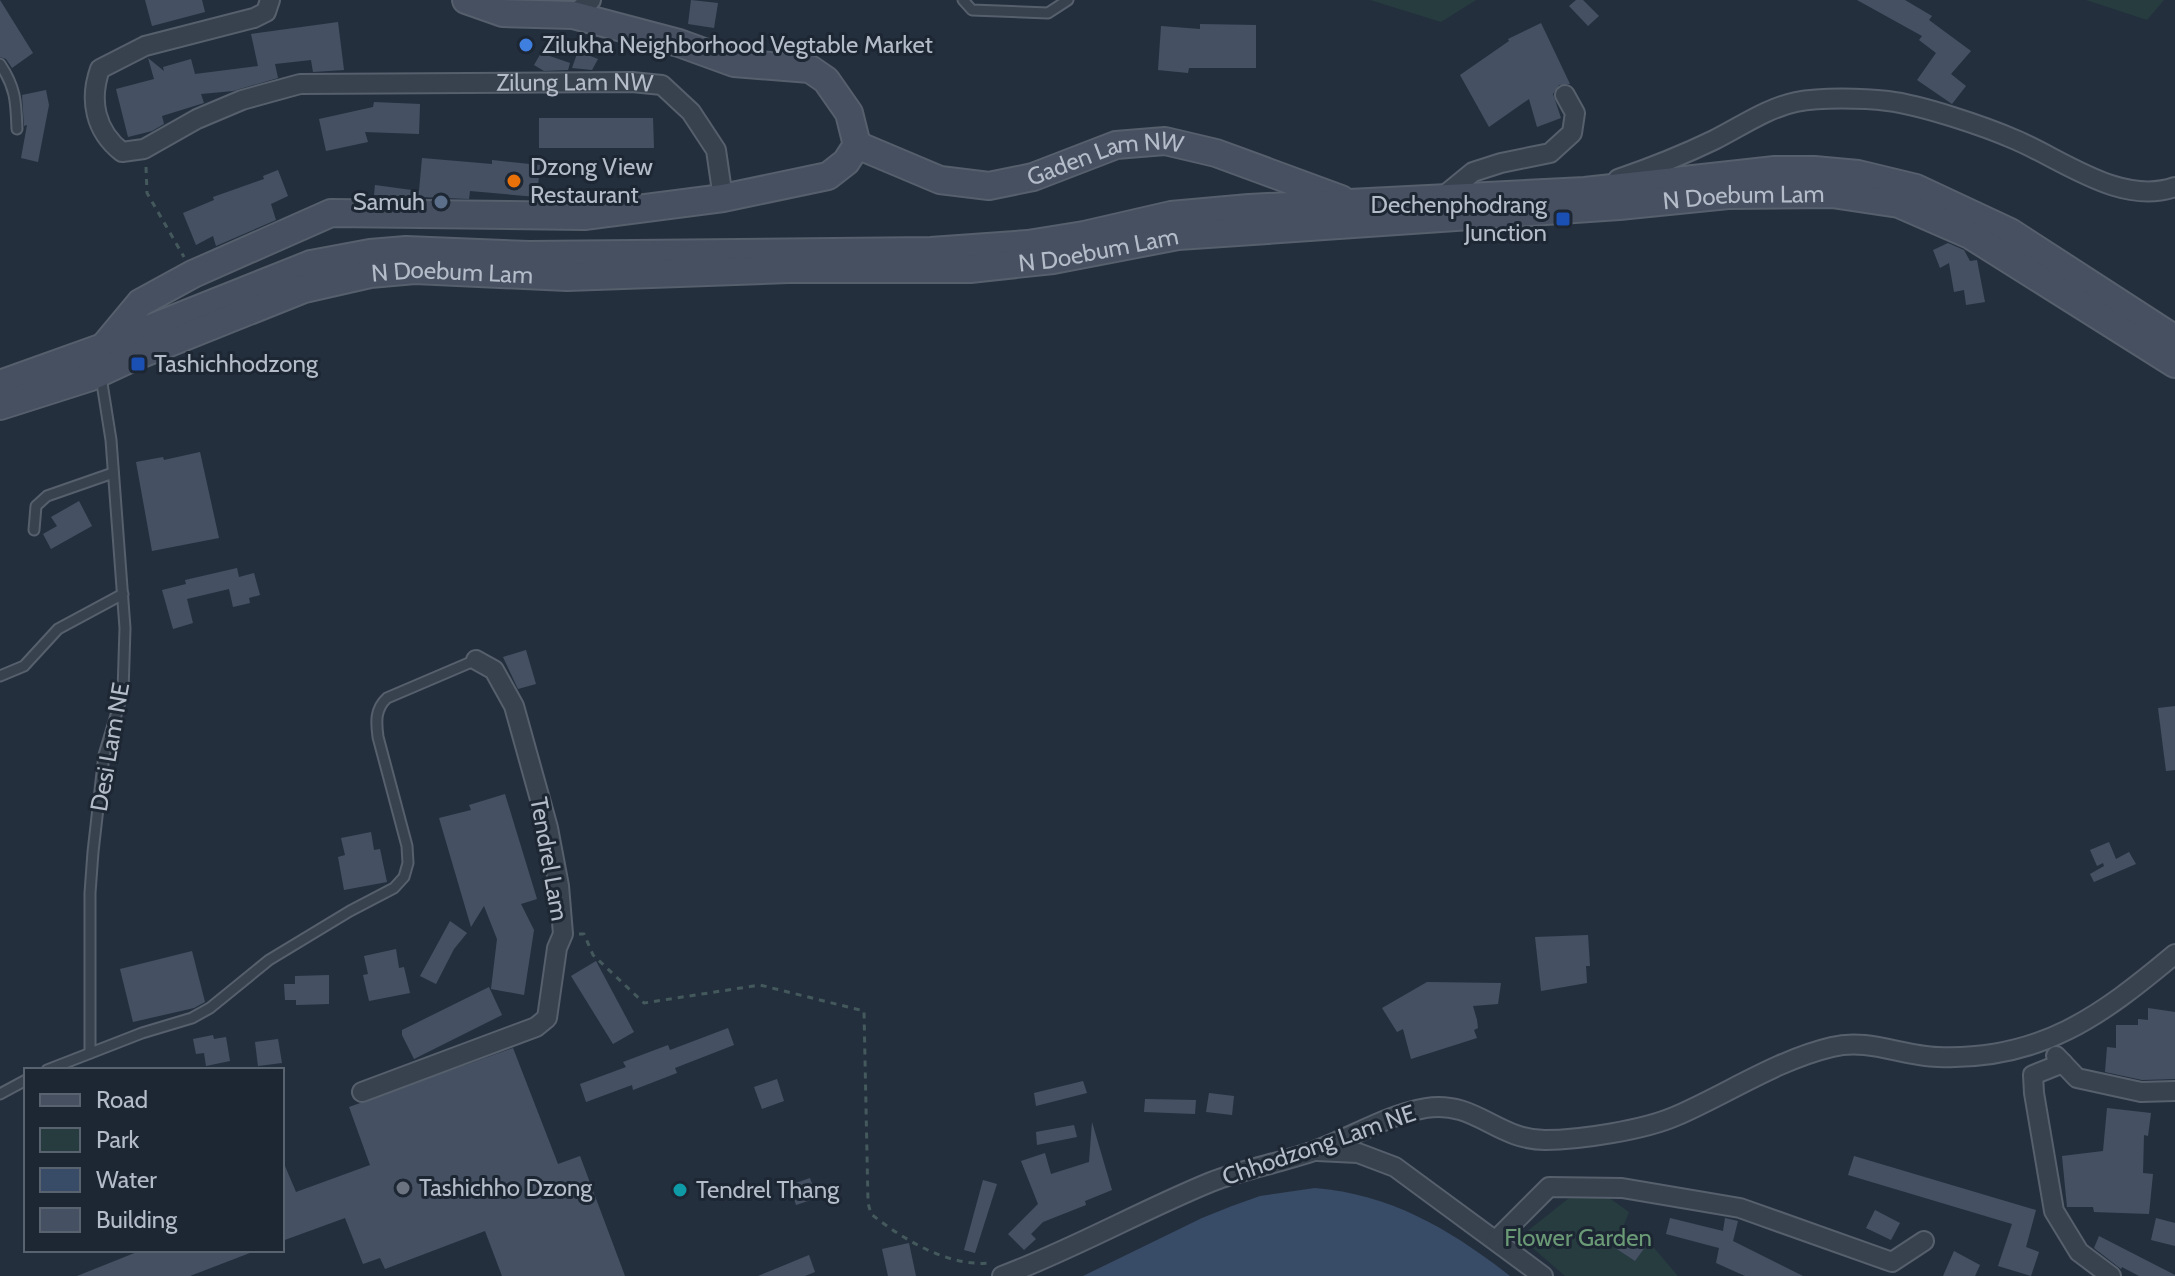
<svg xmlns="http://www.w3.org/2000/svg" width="2175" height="1276" font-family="Cabin,sans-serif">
<rect width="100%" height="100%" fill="#242f3e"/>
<g fill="#263c3f">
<path d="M1370 0H1476L1441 22Z"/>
<path d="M2086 0H2164L2147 20Z"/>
<path d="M1588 1183 1629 1212 1615 1248 1635 1261 1649 1242 1678 1276H1565L1520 1237Z"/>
</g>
<path fill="#394c67" d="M1315 1188C1391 1194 1451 1230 1510 1276H1083L1202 1218 1232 1206 1260 1196Z"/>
<g fill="#455162">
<path d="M0 0 33 53 12 68 6 59 0 57Z"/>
<path d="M145 0H202L205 12 152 26Z"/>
<path d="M691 0 718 3 714 28 688 24Z"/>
<path d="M1576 0H1583L1599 16 1588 26 1569 6Z"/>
<path d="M1857 0H1905L1932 16 1929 20 1971 51 1951 74 1966 86 1952 104 1917 80 1936 53 1919 40 1922 36Z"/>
<path d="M338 22 344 70 313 72 311 60 275 64 278 78 233 91 201 94 204 103 162 116 164 124 152 131 128 137 116 89 154 79 148 58 164 71 163 67 191 59 195 74 258 66 251 34Z"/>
<path d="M1541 23 1570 84 1559 85 1553 94 1561 118 1537 127 1529 99 1489 127 1460 75 1509 41 1508 39Z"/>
<path d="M1200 24 1256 25V68H1189L1188 73 1158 70 1161 26 1200 29Z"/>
<path d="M578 51 598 59 592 70 572 68Z"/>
<path d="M541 53 570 63 568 70 544 71 534 65Z"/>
<path d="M46 90 49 105 38 162 21 158 27 125 24 126 22 95Z"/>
<path d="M374 102 420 104 419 134 365 132 368 142 326 151 319 119 373 107Z"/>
<path d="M539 118H653L654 148H539Z"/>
<path d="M422 158 492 164V160L540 165 537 197 470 191 469 199 374 195 375 185 419 191Z"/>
<path d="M278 170 288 196 271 204 276 220 216 246 213 236 196 245 183 213 214 200 213 197 264 179 263 176Z"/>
<path d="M1948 243 1964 250 1970 261 1977 260 1985 302 1966 305 1964 290 1954 292 1949 263 1940 268 1933 250Z"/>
<path d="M200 452 219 538 152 551 136 462 163 457 164 460Z"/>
<path d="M79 501 92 526 51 549 43 534 57 526 51 517Z"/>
<path d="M237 568 239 577 254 573 260 595 249 598 250 603 233 607 229 589 187 599 193 623 173 629 162 590 186 584 185 580Z"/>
<path d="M526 650 536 684 518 689 503 657Z"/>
<path d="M2175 706V770L2166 771 2158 708Z"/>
<path d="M505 794 537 899 521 904 534 930 524 995 491 989 497 939 484 906 471 927 439 818 471 810 469 805Z"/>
<path d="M371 832 374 850 380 849 387 882 344 890 338 857 345 855 341 838Z"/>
<path d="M2109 842 2116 859 2129 852 2136 864 2094 882 2090 874 2104 866 2103 863 2097 866 2090 850Z"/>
<path d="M450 921 467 933 454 949 436 984 420 976Z"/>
<path d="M1588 935 1590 966H1586L1587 983 1541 991 1535 937Z"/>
<path d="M396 949 399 968 404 967 410 993 369 1001 363 975 368 974 364 956Z"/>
<path d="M192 951 205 1002 194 1008 133 1022 120 969Z"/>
<path d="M596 961 634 1032 613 1044 571 976Z"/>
<path d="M329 975V1004L296 1005V1000H285L284 984H295V976Z"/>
<path d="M1427 982 1501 983 1498 1004 1473 1006 1477 1020 1478 1028 1474 1030 1477 1038 1411 1059 1403 1029 1397 1032 1382 1008Z"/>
<path d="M489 987 502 1015 414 1059 402 1035V1030Z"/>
<path d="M2148 1008 2175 1012V1079L2142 1080 2105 1072 2107 1047 2116 1048V1025H2138V1019L2148 1020Z"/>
<path d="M728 1028 734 1045 675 1068 677 1073 633 1090 632 1085 586 1102 580 1084 626 1067 623 1062 668 1045 670 1050Z"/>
<path d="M213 1035 214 1039 226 1037 230 1061 206 1066 204 1053 196 1054 193 1039Z"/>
<path d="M278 1039 282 1063 258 1066 255 1042Z"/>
<path d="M513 1048 558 1164 580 1156 625 1276H502L485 1231 385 1269 380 1258 363 1264 345 1218 282 1241V1159L296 1192 370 1165 349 1107Z"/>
<path d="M777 1079 784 1101 762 1109 754 1087Z"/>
<path d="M1083 1081 1087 1093 1036 1106 1034 1093Z"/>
<path d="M1209 1093 1234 1096 1232 1115 1206 1112Z"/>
<path d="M1145 1099 1196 1100 1195 1114 1144 1112Z"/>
<path d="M2107 1108 2151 1113 2148 1136 2144 1135 2143 1173 2153 1174 2149 1214 2094 1212 2093 1207H2067L2062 1156 2103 1151Z"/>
<path d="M1092 1122 1112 1190 1085 1201 1086 1205 1043 1222 1031 1234 1036 1239 1024 1250 1008 1234 1038 1204 1021 1161 1045 1153 1051 1174 1089 1162Z"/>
<path d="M1074 1125 1077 1137 1037 1145 1036 1132Z"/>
<path d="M1854 1156 2036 1210 2026 1247 2039 1252 2031 1276 1998 1266 2012 1224 1848 1175Z"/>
<path d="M810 1178 817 1198 796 1205 790 1185Z"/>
<path d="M983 1180 997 1184 975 1253 964 1250Z"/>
<path d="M1875 1210 1900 1223 1891 1240 1866 1228Z"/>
<path d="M1670 1218 1723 1231 1725 1218 1738 1221 1733 1241 1803 1276H1745L1716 1263 1719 1248 1666 1234Z"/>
<path d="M2156 1218 2175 1223V1246L2151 1240Z"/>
<path d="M1620 1229 1649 1242 1635 1261 1615 1248Z"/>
<path d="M2099 1236 2175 1275V1276H2139L2122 1267 2121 1269 2094 1248Z"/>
<path d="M909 1243 916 1276H888L882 1249Z"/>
<path d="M142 1250H255V1251L190 1276H77Z"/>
<path d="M1954 1251 1980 1265 1975 1276H1943Z"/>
<path d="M809 1255 815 1272 805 1276H758Z"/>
</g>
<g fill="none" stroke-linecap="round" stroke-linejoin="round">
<g stroke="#565f6c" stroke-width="13">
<g id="service">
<path d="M963 0 972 10 1048 13 1068 0"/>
<path d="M0 64C16 88 16 102 17 129"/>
<path d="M34 530 36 506 47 496 113 473"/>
<path d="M0 676 24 666 58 629 123 594"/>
<path d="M90 1053V893L93 852 104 755 123 692 125 628 111 440 101 377"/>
<path d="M47 1070 142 1033 192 1018 210 1008 269 960 350 911 394 888 404 877 408 863 407 846 378 737C376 722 375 709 387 698L476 660"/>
<path d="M0 1094 26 1080"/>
</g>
</g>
<g stroke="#565f6c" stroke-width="22">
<g id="minor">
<path id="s1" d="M270 0 266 12 254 18 145 46 100 69C89 100 95 131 122 152L144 149 197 119 242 100 300 84 632 82 662 85 691 112 716 150 723 198"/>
<path d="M573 15 591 0"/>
<path d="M1618 179C1650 168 1683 155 1714 140 1740 127 1767 108 1796 102 1821 97 1863 98 1888 101 1921 105 1984 126 2016 140 2063 160 2121 206 2175 187"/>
<path d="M1440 199 1473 172 1501 163 1550 153 1572 133 1575 113 1565 95"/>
<path d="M2056 1056 2077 1078 2141 1092 2175 1091"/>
<path d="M2063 1063 2033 1075 2034 1093 2054 1211 2079 1252 2111 1276"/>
<path d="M362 1092 536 1027 547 1018 557 948 563 934 559 886 548 828 514 706 494 670 476 660"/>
<path d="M1317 1151 1358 1153 1395 1167 1543 1276"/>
<path d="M1496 1240 1549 1187 1622 1188 1740 1208 1892 1262 1924 1241"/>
<path d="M1002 1276C1074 1249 1140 1211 1211 1182 1244 1169 1280 1163 1314 1151 1351 1138 1386 1115 1426 1108 1475 1100 1497 1140 1545 1140 1580 1140 1644 1130 1676 1116 1727 1094 1777 1060 1832 1047 1868 1038 1902 1056 1938 1057 2040 1061 2101 1016 2175 954"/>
</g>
</g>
<g stroke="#565f6c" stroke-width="30">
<g id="secondary">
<path id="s2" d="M857 145 940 180 989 186 1033 177 1116 145 1165 141 1216 153 1341 199"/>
<path d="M105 345 140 303 193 274 331 213 584 216 723 198 828 176 846 162 857 145 849 113 826 80 810 69 734 63 679 43 573 15 503 13 466 0"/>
<path d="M0 384 103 347 311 264 370 253 406 250 529 255 931 251 1028 244 1084 235 1171 215 1249 208 1585 191 1775 170H1814L1858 174 1916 188 2010 232 2175 339"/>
<path id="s3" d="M0 406 91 377 134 357 304 289 370 274 415 270 567 277 788 269H970L1053 260 1178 236 1619 206 1728 195 1832 194 1899 204 1970 235 2175 364"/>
</g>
</g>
<g stroke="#44595c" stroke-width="3" stroke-dasharray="6 6" stroke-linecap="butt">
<path d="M146 167 147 193 184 257"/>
<path d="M579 934H584L593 955 644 1003 760 985 864 1011 868 1203 871 1214C904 1240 948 1267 991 1263"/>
</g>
<use href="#service" stroke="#38414e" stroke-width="9"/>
<use href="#minor" stroke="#38414e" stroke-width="18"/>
<use href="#secondary" stroke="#465061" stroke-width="26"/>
</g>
<circle fill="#3f7fe0" stroke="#1d2633" stroke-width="3" cx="526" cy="45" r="8"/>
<circle fill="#e8710a" stroke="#1d2633" stroke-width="3" cx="514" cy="181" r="8"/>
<circle fill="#5c6f8a" stroke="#1d2633" stroke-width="3" cx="441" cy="202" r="8"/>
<g fill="#1a4fb4" stroke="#1d2633" stroke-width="3">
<rect x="1555" y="211" width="16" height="16" rx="4"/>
<rect x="130" y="356" width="16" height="16" rx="4"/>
</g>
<circle fill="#6b7280" stroke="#1d2633" stroke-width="3" cx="403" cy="1188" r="8"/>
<circle fill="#0f9aa8" stroke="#1d2633" stroke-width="3" cx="680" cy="1190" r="8"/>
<g text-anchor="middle" stroke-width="6" stroke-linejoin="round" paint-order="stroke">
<g font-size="24" fill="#b4bcc9" stroke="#1d2633" text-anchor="start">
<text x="542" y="53">Zilukha Neighborhood Vegtable Market</text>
<text x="530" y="175">Dzong View<tspan x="530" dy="28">Restaurant</tspan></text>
<text x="425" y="210" text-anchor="end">Samuh</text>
<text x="1547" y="213" text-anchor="end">Dechenphodrang<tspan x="1547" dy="28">Junction</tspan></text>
<text x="154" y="372">Tashichhodzong</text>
<text x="419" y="1196">Tashichho Dzong</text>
<text x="696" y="1198">Tendrel Thang</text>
</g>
<g font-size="24" fill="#b4bcc9" stroke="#1d2633">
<text dy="8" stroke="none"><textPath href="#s1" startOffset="748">Zilung Lam NW</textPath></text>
<text dy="8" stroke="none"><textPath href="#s2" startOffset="260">Gaden Lam NW</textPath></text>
<text dy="8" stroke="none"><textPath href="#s3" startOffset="1772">N Doebum Lam</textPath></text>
<text dy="8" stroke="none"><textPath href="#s3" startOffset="1124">N Doebum Lam</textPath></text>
<text dy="8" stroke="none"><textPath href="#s3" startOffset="476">N Doebum Lam</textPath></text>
<text transform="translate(110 747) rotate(-80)" y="8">Desi Lam NE</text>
<text transform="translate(549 859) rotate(80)" y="8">Tendrel Lam</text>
<text transform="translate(1319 1145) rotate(-19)" y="8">Chhodzong Lam NE</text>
</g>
<g font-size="24" fill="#6b9a76" stroke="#1d2633">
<text x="1578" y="1246">Flower Garden</text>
</g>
</g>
<rect x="24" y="1068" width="260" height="184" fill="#1d2633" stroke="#59626f" stroke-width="2"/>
<rect x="40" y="1094" width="40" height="12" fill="#465061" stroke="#59626f" stroke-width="2"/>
<text x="96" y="1108" font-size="24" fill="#b4bcc9">Road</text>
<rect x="40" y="1128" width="40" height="24" fill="#263c3f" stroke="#59626f" stroke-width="2"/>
<text x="96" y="1148" font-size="24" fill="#b4bcc9">Park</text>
<rect x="40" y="1168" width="40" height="24" fill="#394c67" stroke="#59626f" stroke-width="2"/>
<text x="96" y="1188" font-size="24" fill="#b4bcc9">Water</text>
<rect x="40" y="1208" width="40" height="24" fill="#455162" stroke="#59626f" stroke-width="2"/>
<text x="96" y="1228" font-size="24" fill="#b4bcc9">Building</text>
</svg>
